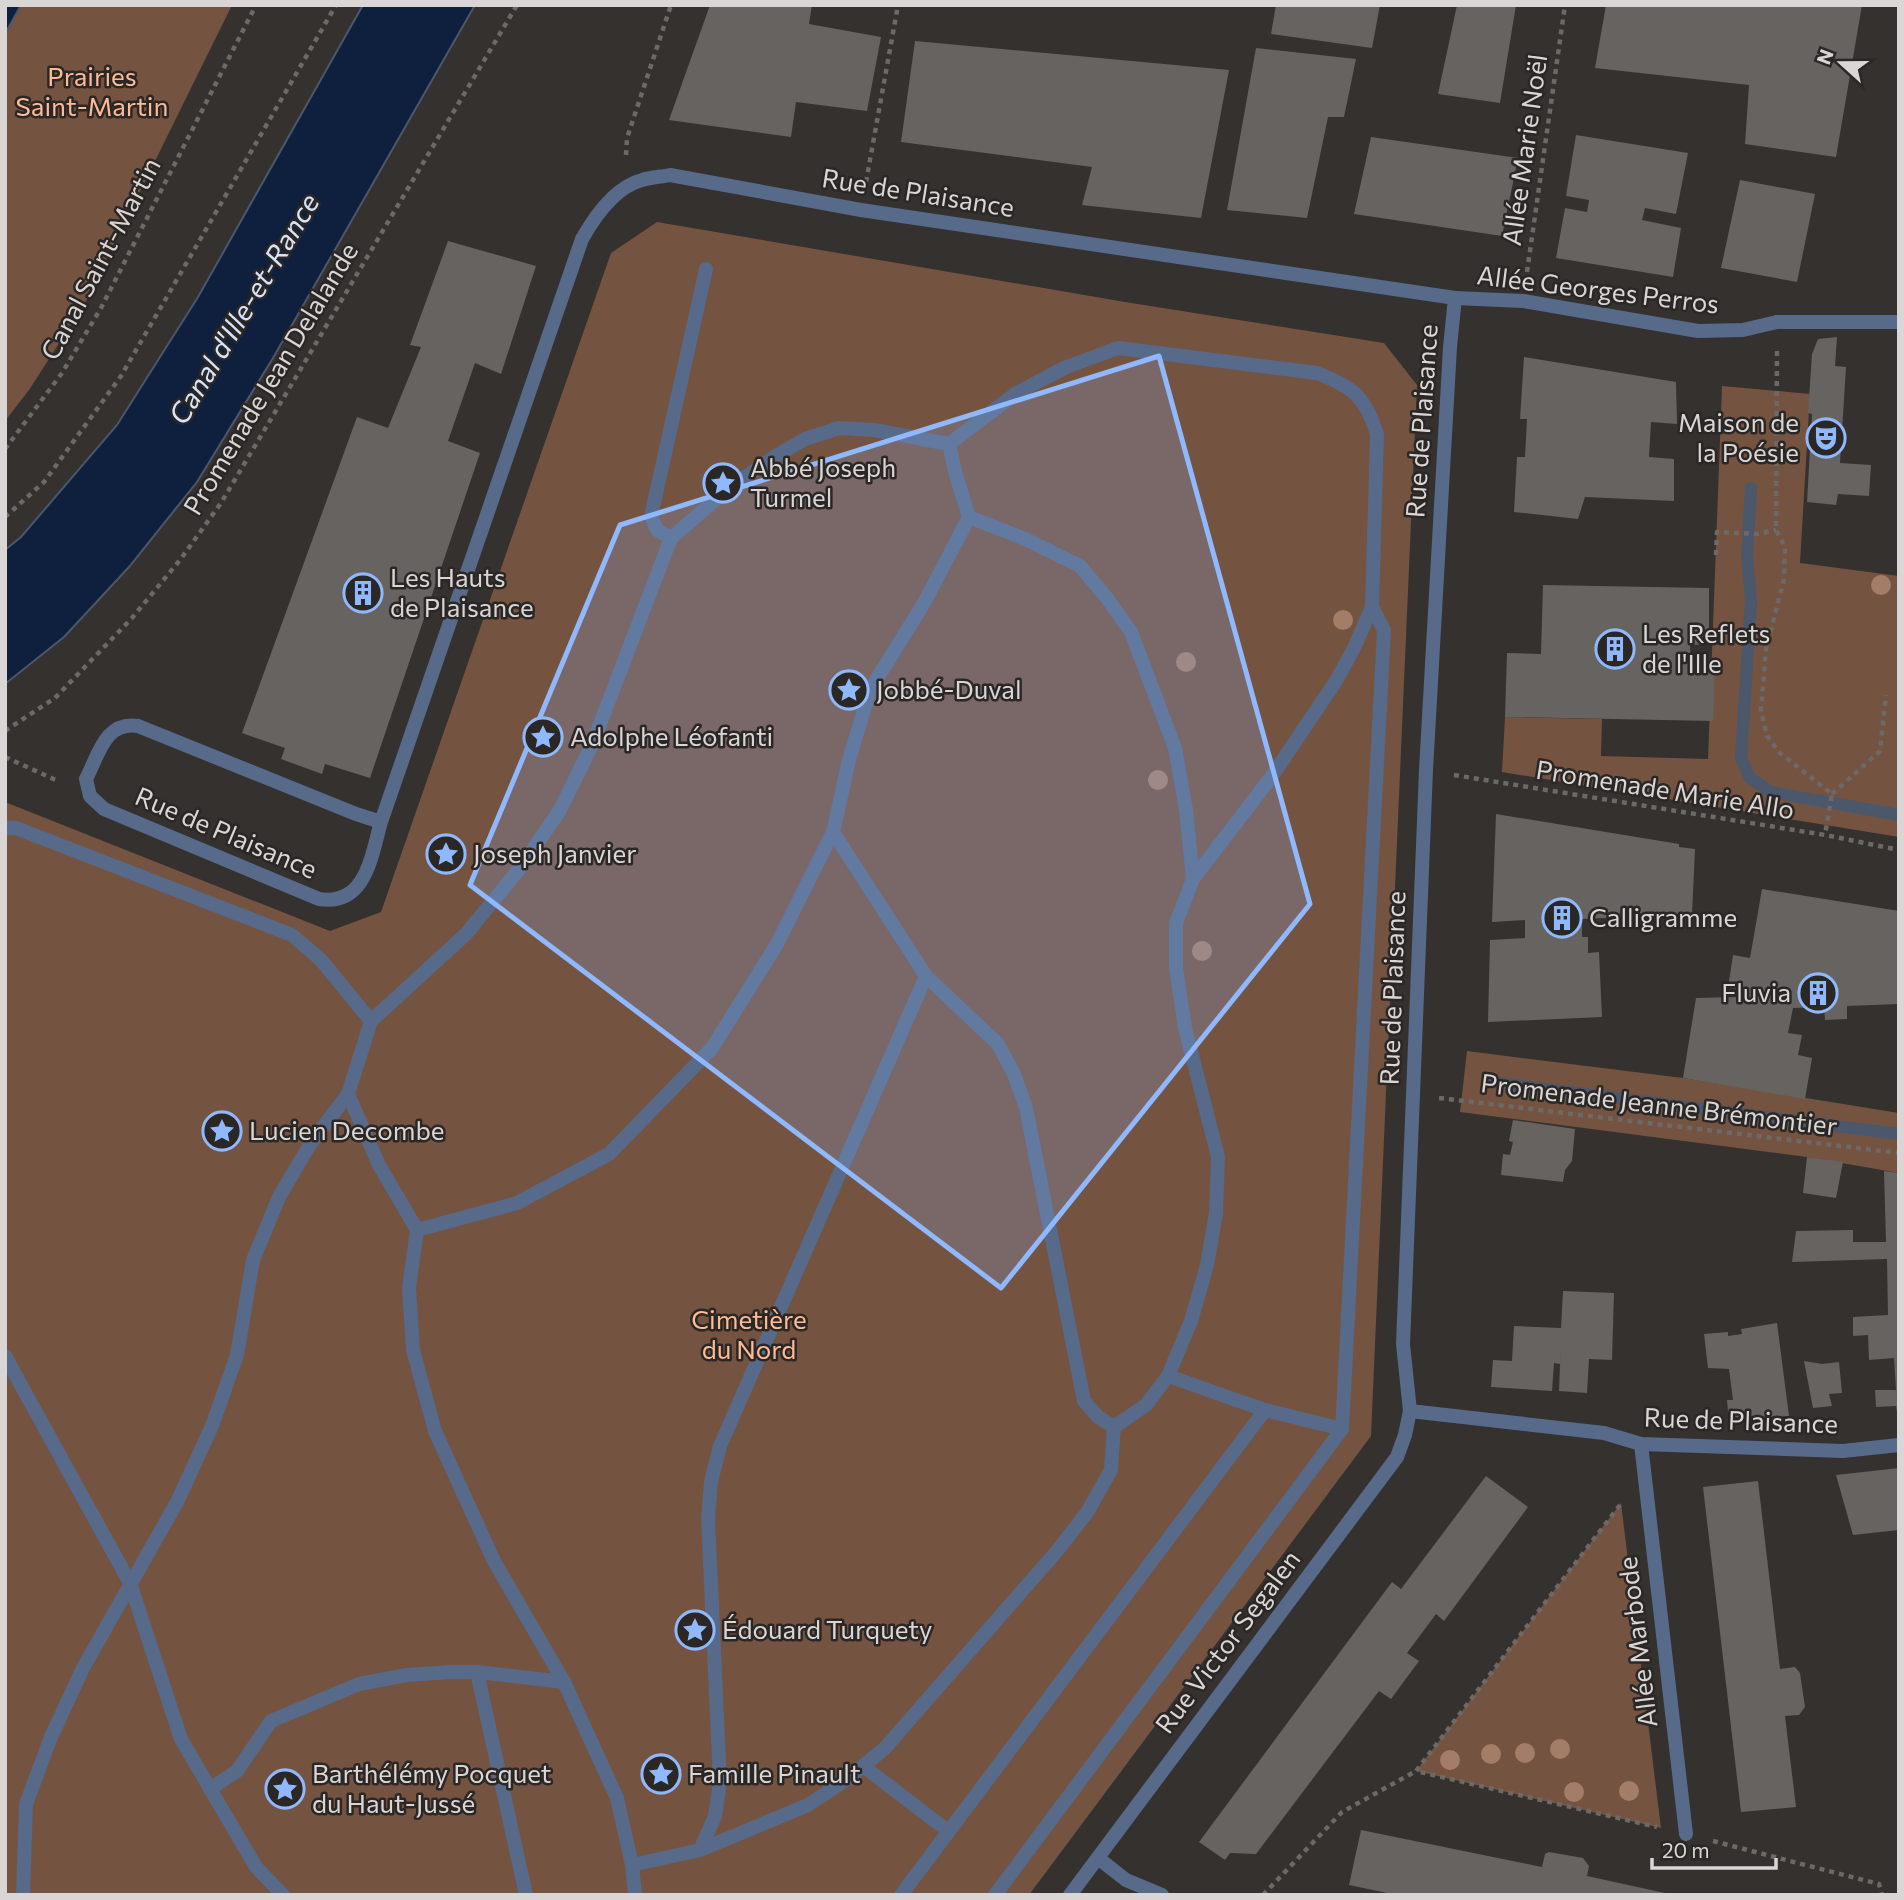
<svg xmlns="http://www.w3.org/2000/svg" width="1904" height="1900" font-family="Commissioner,sans-serif">
<rect width="100%" height="100%" fill="#34312f"/>
<g fill="#755341">
<path d="M5 5H232L85 303 29 390 5 421Z"/>
<path d="M657 222 1125 302 1384 343 1417 385 1371 1436 1029 1895H5V802L330 931 381 912 611 253Z"/>
<path d="M1722 386 1810 394 1800 563 1899 576V837L1502 772 1505 717 1602 719 1601 756 1708 759Z"/>
<path d="M1467 1051 1683 1078 1899 1113V1173L1807 1157 1460 1112Z"/>
<path d="M1621 1503 1661 1828 1416 1771Z"/>
</g>
<g fill="#0e203e" stroke="#4b576b" stroke-width="2">
<path d="M5 5H21L5 34Z"/>
<path d="M363 5H475L273 358 197 482 129 567 64 637 5 684V550L21 537 117 425 198 297Z"/>
</g>
<g fill="none" stroke-linecap="round" stroke-linejoin="round">
<g stroke="#4b576b" stroke-width="12">
<path d="M1751 488 1747 557 1751 600 1741 758 1750 778 1771 792 1899 815"/>
<path d="M1491 1082 1899 1134"/>
</g>
</g>
<g fill="#676361">
<path d="M710 5H812L809 24 881 37 867 111 796 102 791 137 669 120Z"/>
<path d="M1276 5H1380L1372 48 1271 34Z"/>
<path d="M1457 5H1516L1500 103 1438 94Z"/>
<path d="M1606 5H1862L1836 157 1745 144 1749 85 1595 68Z"/>
<path d="M915 41 1229 70 1201 218 1082 205 1092 167 901 142Z"/>
<path d="M1256 48 1356 59 1344 117H1328L1307 218 1227 210Z"/>
<path d="M1576 135 1688 153 1676 214 1645 208 1642 220 1681 228 1673 277 1556 258 1565 208 1587 212 1589 200 1566 196Z"/>
<path d="M1371 137 1518 158 1502 236 1354 214Z"/>
<path d="M1740 180 1815 194 1797 282 1721 268Z"/>
<path d="M448 241 536 266 501 374 475 363 448 441 480 453 370 778 325 764 322 774 281 759 285 748 242 733 357 417 388 428 421 347 410 345Z"/>
<path d="M1837 337 1835 366 1846 367 1840 463 1871 465 1869 496 1838 494 1836 505 1807 502 1812 414 1808 413 1812 354 1818 339Z"/>
<path d="M1524 357 1676 382 1677 424 1651 422 1649 457 1674 459V501L1585 497 1578 519 1514 512 1517 457H1525L1527 419H1520Z"/>
<path d="M1543 585 1709 588V644L1690 645 1691 665 1715 668 1713 721 1505 717 1507 653 1541 654Z"/>
<path d="M1496 814 1679 844V847L1695 849 1692 914 1582 919V937H1588V953L1599 952 1602 1017 1488 1022 1490 940 1525 938V920L1492 922Z"/>
<path d="M1762 889 1899 911V1004L1847 1006V1019L1825 1020 1824 1007 1793 1008 1788 1033 1802 1035 1798 1055 1812 1058 1805 1099 1683 1078 1696 998 1737 997 1738 989 1728 988 1733 955 1750 958Z"/>
<path d="M1513 1120 1575 1129 1572 1161 1565 1170 1563 1182 1501 1175 1503 1154 1510 1155 1513 1142 1509 1141Z"/>
<path d="M1807 1157 1843 1162 1836 1198 1803 1193Z"/>
<path d="M1884 1171 1899 1173V1412H1897L1896 1406 1876 1407 1875 1390H1896L1894 1358 1869 1360 1868 1335 1853 1336V1317L1888 1315 1887 1259 1792 1262 1796 1231 1853 1230V1242H1886Z"/>
<path d="M1563 1291 1614 1293 1612 1360 1589 1359 1587 1393 1559 1391 1561 1339 1560 1364 1554 1363 1552 1391 1491 1387 1493 1360 1512 1361 1514 1326 1561 1328Z"/>
<path d="M1777 1323 1789 1416 1735 1417 1734 1411 1728 1412 1727 1400H1733L1729 1369 1708 1368 1704 1334 1728 1332V1336L1742 1334 1741 1329Z"/>
<path d="M1804 1361 1822 1364 1839 1362 1842 1393 1829 1394 1832 1406 1813 1408Z"/>
<path d="M1899 1468V1530L1853 1535 1836 1475Z"/>
<path d="M1486 1476 1528 1507 1444 1621 1436 1614 1407 1653 1419 1661 1391 1699 1379 1691 1256 1854 1230 1853 1225 1860 1199 1842 1392 1582 1401 1589Z"/>
<path d="M1758 1481 1780 1669 1795 1667 1800 1673 1805 1707 1799 1715 1785 1716 1796 1807 1741 1812 1703 1487Z"/>
<path d="M1361 1830 1542 1867 1545 1854 1549 1852 1583 1858 1589 1866 1587 1876 1674 1895 1392 1894 1349 1885Z"/>
</g>
<g fill="none" stroke-linecap="round" stroke-linejoin="round">
<g stroke="#6c6967" stroke-width="4.5" stroke-dasharray="5 5" stroke-linecap="butt">
<path d="M626 155 627 138 671 5"/>
<path d="M866 182 898 5"/>
<path d="M1527 272 1565 5"/>
<path d="M1777 351 1776 530 1785 547 1784 579 1766 649 1761 711 1767 736 1780 753 1832 794 1825 835"/>
<path d="M5 449 62 373 101 308 256 5"/>
<path d="M5 517 44 482 121 376 336 5"/>
<path d="M1716 555 1717 532 1757 534 1776 530"/>
<path d="M5 731 55 698 132 618 180 560 221 503 517 5"/>
<path d="M5 757 58 781"/>
<path d="M1454 775 1825 835 1899 850"/>
<path d="M1832 794 1880 751 1886 695"/>
<path d="M1439 1098 1899 1153"/>
<path d="M1620 1505 1416 1771 1657 1827"/>
<path d="M1713 1841 1879 1884 1882 1895"/>
<path d="M1263 1895 1342 1812 1416 1771"/>
</g>
<g stroke="#576a89" stroke-width="14">
<path d="M1777 322H1899"/>
<path d="M969 517 1025 539 1080 566 1107 598 1131 632 1175 748 1186 810 1193 879"/>
<path d="M671 538 657 530 651 516 706 269"/>
<path d="M5 828H16L292 935 321 960 371 1021"/>
<path d="M833 832 926 976 998 1044 1014 1074 1026 1108 1084 1401 1098 1417 1114 1427"/>
<path d="M348 1094 379 1165 417 1230 409 1288 413 1350 435 1431 494 1561 564 1682 617 1798 632 1865"/>
<path d="M417 1230 517 1203 609 1154 712 1048 777 944 833 832 849 760 870 690 924 603 969 517 956 475 949 444"/>
<path d="M5 1356 130 1583 181 1739 256 1867 283 1895"/>
<path d="M1168 1376 1265 1410 1342 1429"/>
<path d="M477 1672 526 1895"/>
<path d="M863 1766 948 1831"/>
<path d="M210 1789 237 1771 271 1721 359 1684 407 1675 451 1672H477L564 1682"/>
<path d="M23 1895 26 1804 51 1737 83 1668 177 1502 212 1426 237 1355 253 1260 279 1197 309 1146 348 1094 371 1021 466 934 521 867 560 810 592 745 671 538 729 488 774 457 805 439 839 428 874 430 949 444 1015 394 1064 368 1118 348 1317 373C1353 387 1365 396 1377 434L1372 607 1354 648 1336 681 1272 776 1193 879 1176 923V968L1185 1028 1218 1157 1216 1213 1207 1265 1191 1321 1168 1376 1146 1405 1114 1427 1111 1470 1088 1511 1057 1551 885 1748 849 1778 808 1805 700 1850"/>
<path d="M635 1895 632 1865 700 1850 715 1816 720 1783 708 1518 711 1482 720 1446 926 976"/>
<path d="M901 1895 1265 1410"/>
<path d="M995 1895 1342 1429 1384 630 1372 607"/>
</g>
<g stroke="#576a89" stroke-width="14">
<path d="M1455 298 1523 301 1698 331 1743 330 1777 322"/>
<path d="M381 822 356 814 138 726C105 721 99 754 86 779L90 796 104 809 319 899C366 906 371 857 381 822L582 239C595 216 615 187 642 180 651 177 661 177 670 175L861 210 1455 298 1450 347 1426 770 1403 1344 1410 1411 1604 1433 1641 1444 1843 1451 1899 1445"/>
<path d="M1641 1444 1686 1834"/>
<path d="M1098 1858 1126 1880 1162 1895"/>
<path d="M1070 1895 1397 1457 1405 1435 1410 1411"/>
</g>
</g>
<g fill="#a37d68">
<circle cx="1881" cy="585" r="10"/>
<circle cx="1343" cy="620" r="10"/>
<circle cx="1186" cy="662" r="10"/>
<circle cx="1158" cy="780" r="10"/>
<circle cx="1202" cy="951" r="10"/>
<circle cx="1560" cy="1749" r="10"/>
<circle cx="1525" cy="1753" r="10"/>
<circle cx="1491" cy="1754" r="10"/>
<circle cx="1450" cy="1760" r="10"/>
<circle cx="1629" cy="1791" r="10"/>
<circle cx="1574" cy="1792" r="10"/>
</g>
<path fill="#8fb8fd" fill-opacity="0.2" stroke="#8fb8fd" stroke-width="5" stroke-linejoin="round" d="M1159 356 1310 904 1001 1288 470 885 620 525Z"/>
<defs>
<g id="theatre-ring" transform="scale(2.0125)"><circle r="9.5" fill="#2a2725" stroke="#8fb8fd" stroke-width="1.5"/><path d="M-5-5.5Q0-4 5-5.5V0Q5 5 0 6Q-5 5-5 0ZM-3.3-2.5H-1v1.5H-3.3ZM1-2.5H3.3v1.5H1ZM-2.8 1Q0 5.5 2.8 1Z" fill="#8fb8fd"/></g>
<g id="sight-ring" transform="scale(2.0125)"><circle r="9.5" fill="#2a2725" stroke="#8fb8fd" stroke-width="1.5"/><path d="M0-6L1.8-2.2L6-1.7L2.9 1.2L3.7 5.4L0 3.3L-3.7 5.4L-2.9 1.2L-6-1.7L-1.8-2.2Z" fill="#8fb8fd"/></g>
<g id="building-ring" transform="scale(2.0125)"><circle r="9.5" fill="#2a2725" stroke="#8fb8fd" stroke-width="1.5"/><path d="M-4-6H4V6H1V3H-1V6H-4ZM-2.5-4.3h1.7v1.8h-1.7ZM.8-4.3h1.7v1.8H.8ZM-2.5-1h1.7V.8h-1.7ZM.8-1h1.7V.8H.8Z" fill="#8fb8fd"/></g>
</defs>
<g fill-rule="evenodd">
<use href="#theatre-ring" x="1826" y="438"/>
<use href="#sight-ring" x="723" y="483"/>
<use href="#building-ring" x="363" y="593"/>
<use href="#building-ring" x="1615" y="649"/>
<use href="#sight-ring" x="849" y="690"/>
<use href="#sight-ring" x="543" y="737"/>
<use href="#sight-ring" x="446" y="854"/>
<use href="#building-ring" x="1562" y="918"/>
<use href="#building-ring" x="1818" y="993"/>
<use href="#sight-ring" x="222" y="1131"/>
<use href="#sight-ring" x="695" y="1630"/>
<use href="#sight-ring" x="661" y="1774"/>
<use href="#sight-ring" x="285" y="1789"/>
</g>
<g text-anchor="middle" stroke-width="5" stroke-linejoin="round" paint-order="stroke">
<g font-size="26" fill="#febb96" stroke="#2a2725">
<text x="92" y="86">Prairies<tspan x="92" dy="30">Saint-Martin</tspan></text>
<text x="749" y="1329">Cimetière<tspan x="749" dy="30">du Nord</tspan></text>
</g>
<g font-size="26" fill="#d9d6d5" stroke="#2a2725">
<text transform="translate(1525 150) rotate(-82)" y="9">Allée Marie Noël</text>
<text transform="translate(918 193) rotate(9)" y="9">Rue de Plaisance</text>
<text transform="translate(101 259) rotate(-62)" y="9">Canal Saint-Martin</text>
<text transform="translate(1598 290) rotate(7)" y="9">Allée Georges Perros</text>
<text transform="translate(271 379) rotate(-59)" y="9">Promenade Jean Delalande</text>
<text transform="translate(1422 421) rotate(-86)" y="9">Rue de Plaisance</text>
<text transform="translate(1665 790) rotate(9)" y="9">Promenade Marie Allo</text>
<text transform="translate(226 833) rotate(23)" y="9">Rue de Plaisance</text>
<text transform="translate(1393 988) rotate(-88)" y="9">Rue de Plaisance</text>
<text transform="translate(1659 1105) rotate(7)" y="9">Promenade Jeanne Brémontier</text>
<text transform="translate(1741 1421) rotate(2)" y="9">Rue de Plaisance</text>
<text transform="translate(1228 1642) rotate(-53)" y="9">Rue Victor Segalen</text>
<text transform="translate(1638 1642) rotate(-97)" y="9">Allée Marbode</text>
</g>
<g font-size="26" fill="#d9d6d5" stroke="#2a2725" text-anchor="start">
<text x="1799" y="432" text-anchor="end">Maison de<tspan x="1799" dy="30">la Poésie</tspan></text>
<text x="750" y="477">Abbé Joseph<tspan x="750" dy="30">Turmel</tspan></text>
<text x="390" y="587">Les Hauts<tspan x="390" dy="30">de Plaisance</tspan></text>
<text x="1642" y="643">Les Reflets<tspan x="1642" dy="30">de l'Ille</tspan></text>
<text x="876" y="699">Jobbé-Duval</text>
<text x="570" y="746">Adolphe Léofanti</text>
<text x="473" y="863">Joseph Janvier</text>
<text x="1589" y="927">Calligramme</text>
<text x="1791" y="1002" text-anchor="end">Fluvia</text>
<text x="249" y="1140">Lucien Decombe</text>
<text x="722" y="1639">Édouard Turquety</text>
<text x="312" y="1783">Barthélémy Pocquet<tspan x="312" dy="30">du Haut-Jussé</tspan></text>
<text x="688" y="1783">Famille Pinault</text>
</g>
<g font-size="28" font-style="italic" fill="#d6e5fd" stroke="#2a2725">
<text transform="translate(244 309) rotate(-59)" y="10">Canal d'Ille-et-Rance</text>
</g>
</g>
<rect width="1904" height="1900" fill="none" stroke="#d9d6d5" stroke-width="14"/>
<g transform="translate(1841 63) rotate(291)" stroke="#2a2725" stroke-width="5" paint-order="stroke">
<path d="M0-5L12 26L0 18L-12 26Z" fill="#d9d6d5"/>
<text y="-10" font-size="19" font-weight="bold" text-anchor="middle" fill="#d9d6d5">N</text>
</g>
<path d="M1652 1858v10h124v-10" fill="none" stroke="#d9d6d5" stroke-width="3.5"/>
<text x="1662" y="1858" font-size="21" fill="#d9d6d5" stroke="#2a2725" stroke-width="5" paint-order="stroke">20 m</text>
</svg>
